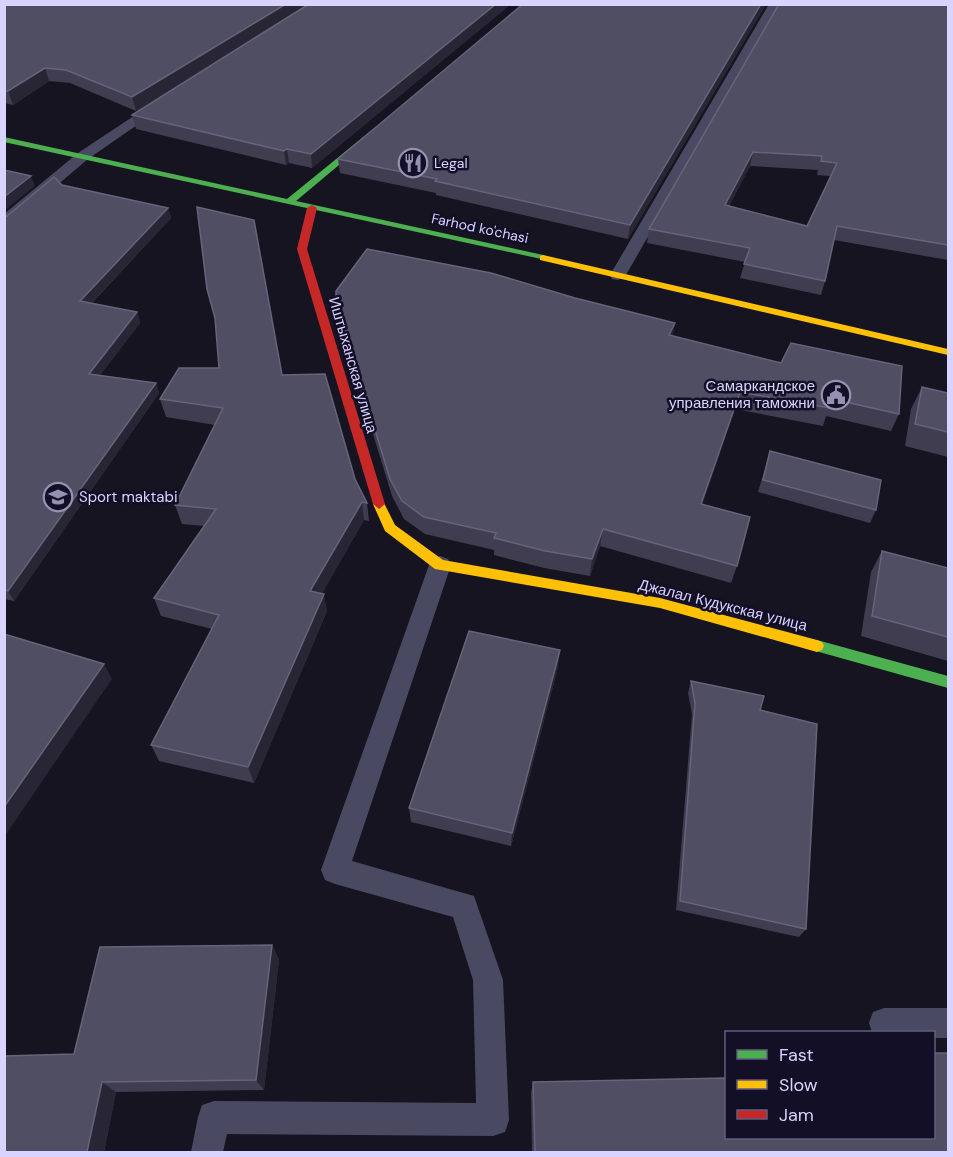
<svg xmlns="http://www.w3.org/2000/svg" width="953" height="1157" font-family="'DM Sans',sans-serif">
<rect width="100%" height="100%" fill="#161421"/>
<g fill="none" stroke-linecap="round" stroke-linejoin="round">
<g fill="#4a4962" fill-rule="evenodd">
<path d="M769 4H781L626 275 618 280 612 279 610 275Z"/>
<path d="M158 100 165 104 163 107 88 159 10 225 4 227V214L78 153Z"/>
<path d="M440 556 448 559 451 565 352 861 474 896 503 980 509 1120 505 1132 493 1136 227 1134 223 1152H191L198 1117 202 1105 214 1101 476 1103 473 980 453 917 335 884 325 880 321 870 429 565 432 559Z"/>
<path d="M884 1008H948V1038H934V1032H872L869 1023 873 1012Z"/>
</g>
<g fill="#4caf50" fill-rule="evenodd">
<path d="M373 129 376 130V134L296 201 543 255 546 256V260L4 142V137L287 199Z"/>
<path d="M817 640 948 676V688L812 650 810 646 812 642Z"/>
</g>
<g fill="#ffc107" fill-rule="evenodd">
<path d="M543 255 948 349V355L540 260V256Z"/>
<path d="M379 499 383 501 395 525 443 560 660 598 817 640 822 642 824 646 822 650 817 652 660 608 435 569 385 531 373 504Z"/>
</g>
<path fill="#c62828" fill-rule="evenodd" d="M312 205 317 208 307 249 385 504 379 509 373 504 297 249 307 208Z"/>
</g>
<g fill="#403d50" fill-rule="evenodd">
<path d="M4 4H308L136 111 70 83 49 81 13 105 4 103Z"/>
<path d="M309 4H511L312 168 289 163 286 165 136 129 132 115Z"/>
<path d="M766 4 628 239 436 195V193L340 173 338 159Z"/>
<path d="M948 4V260L834 240 825 281 821 295 740 278 745 262 647 243 649 229ZM750 166 818 170 817 175 830 176 807 226 729 206Z"/>
<path d="M62 185 168 208 171 218 92 303 137 312 140 323 100 375 156 383 159 393 14 601 4 599V217L7 216Z"/>
<path d="M575 298 675 323 672 336 899 414 891 431 826 416 823 426 735 409 702 504 737 566 731 583 600 546 590 576 544 568 494 555V550L425 534 404 519 392 496 338 320 336 303Z"/>
<path d="M215 319 283 375 355 479 367 503 369 521 364 520 322 593 327 611 254 783 159 761 151 745 212 629 161 616 154 598 204 526 182 524 175 505 215 425 166 417 160 399 219 368Z"/>
<path d="M922 387 948 393V457L905 446 911 409Z"/>
<path d="M770 451 876 510 870 523 758 492Z"/>
<path d="M882 551 948 568V661L861 636 871 572Z"/>
<path d="M558 667 511 846 411 822 409 808Z"/>
<path d="M691 681 760 710 806 929 799 937 676 910 692 714 688 693Z"/>
<path d="M272 945 279 960 264 1090 116 1092 104 1152 74 1054Z"/>
<path d="M533 1082 726 1137 948 1152H532L531 1093Z"/>
</g>
<g fill="#282635">
<path d="M286 4H308L136 111 132 97Z"/>
<path d="M496 4H511L312 168 311 154Z"/>
<path d="M761 4H766L628 239 630 225Z"/>
<path d="M45 68 49 81 13 105 8 91Z"/>
<path d="M287 149 289 163 286 165 284 151Z"/>
<path d="M753 152 750 166 722 219 725 205Z"/>
<path d="M31 176 35 186 4 211V197Z"/>
<path d="M168 208 171 218 84 311 80 301Z"/>
<path d="M137 312 140 323 93 384 89 374Z"/>
<path d="M675 323 672 340 669 335Z"/>
<path d="M156 383 159 393 14 601 8 591Z"/>
<path d="M740 392 735 409 697 521 701 504Z"/>
<path d="M362 502 364 520 314 608 310 591Z"/>
<path d="M603 529 600 546 590 576 592 559Z"/>
<path d="M324 594 327 611 254 783 248 767Z"/>
<path d="M560 650 558 667 511 846 512 833Z"/>
<path d="M104 664 112 679 4 837V807Z"/>
<path d="M272 945 279 960 264 1090 256 1080Z"/>
<path d="M102 1082 116 1092 104 1152H87Z"/>
</g>
<g fill="#504e63" stroke="#66637b" stroke-width="1.5" fill-rule="evenodd">
<path d="M8 4H286L132 97 66 70 45 68 8 91H4V6Z"/>
<path d="M309 4H496L311 154 287 149 284 151 132 115Z"/>
<path d="M523 4H761L630 225 435 181 437 179 338 159Z"/>
<path d="M779 4H948V245L837 226 825 281 744 264 750 248 649 229ZM753 152 822 156 821 161 837 163 807 226 725 205Z"/>
<path d="M4 170 31 176 4 197Z"/>
<path d="M54 177 62 185 168 208 80 301 137 312 89 374 156 383 8 591 4 590V217L7 216Z"/>
<path d="M197 207 254 220 282 375 325 374 355 479 367 503 362 502 310 591 324 594 248 767 151 745 219 615 154 598 216 509 175 505 223 408 160 399 179 368H219L215 318 207 289Z"/>
<path d="M367 249 491 273 575 298 675 323 669 335 781 363 791 343 902 366 899 414 832 399 829 408 740 392 701 504 750 517 737 566 603 529 592 559 545 551 494 538 496 533 424 517 402 501 390 479 336 303V291Z"/>
<path d="M922 387 948 393V432L915 424Z"/>
<path d="M770 451 881 480 876 510 763 480Z"/>
<path d="M882 551 948 568V637L872 616Z"/>
<path d="M469 631 560 650 512 833 409 808Z"/>
<path d="M4 634 104 664 4 807Z"/>
<path d="M691 681 764 696 760 710 817 724 806 929 680 901 695 703Z"/>
<path d="M272 945 256 1080 102 1082 87 1152H4V1056L74 1054 100 947Z"/>
<path d="M933 1053H948V1152H535L533 1082 726 1078V1137H933Z"/>
</g>
<defs>
<g id="restaurant-ring" transform="scale(1.5)"><circle r="9.5" fill="#130f26" stroke="#9591b1" stroke-width="1.5"/><path d="M-5-6h1v4h1v-4h1v4h1v-4h1v5L-1.5 .5V6h-2V.5L-5-1ZM5-6V6H3V1.5H1.5Q1.5-4 5-6Z" fill="#9591b1"/></g>
<g id="civic-ring" transform="scale(1.5)"><circle r="9.5" fill="#130f26" stroke="#9591b1" stroke-width="1.5"/><path d="M-.6-6.5H3V-4.5H.6V-3L4-1V1h2V6H-6V1h2V-1L-.6-3ZM-1.2 2.5V6h2.4V2.5Z" fill="#9591b1"/></g>
<g id="school-ring" transform="scale(1.5)"><circle r="9.5" fill="#130f26" stroke="#9591b1" stroke-width="1.5"/><path d="M0-5L7-2L0 1L-7-2ZM-4 1L0 2.5L4 1V4Q0 6-4 4Z" fill="#9591b1"/></g>
</defs>
<g fill-rule="evenodd">
<use href="#restaurant-ring" x="413" y="163"/>
<use href="#civic-ring" x="836" y="395"/>
<use href="#school-ring" x="58" y="497"/>
</g>
<g text-anchor="middle" stroke-width="5" stroke-linejoin="round" paint-order="stroke">
<g font-size="14" fill="#d9d4ff" stroke="#130f26" text-anchor="start">
<text x="434" y="168">Legal</text>
</g>
<g font-size="14" fill="#d9d4ff" stroke="#130f26">
<text transform="translate(480 228) rotate(12)" y="5">Farhod ko'chasi</text>
</g>
<g font-size="15" fill="#d9d4ff" stroke="#130f26">
<text transform="translate(353 365) rotate(74)" y="5">Иштыханская улица</text>
<text transform="translate(723 605) rotate(14)" y="5">Джалал Кудукская улица</text>
</g>
<g font-size="15" fill="#d9d4ff" stroke="#130f26" text-anchor="end">
<text x="815" y="391">Самаркандское<tspan x="815" dy="17">управления таможни</tspan></text>
<text x="79" y="502" text-anchor="start">Sport maktabi</text>
</g>
</g>
<rect width="953" height="1157" fill="none" stroke="#d9d4ff" stroke-width="12"/>
<rect x="725" y="1031" width="210" height="108" fill="#130f26" stroke="#625e7d" stroke-width="1.5"/>
<rect x="737" y="1050" width="30" height="9" fill="#4caf50" stroke="#625e7d" stroke-width="1.5"/>
<text x="779" y="1061" font-size="18" fill="#d9d4ff">Fast</text>
<rect x="737" y="1080" width="30" height="9" fill="#ffc107" stroke="#625e7d" stroke-width="1.5"/>
<text x="779" y="1091" font-size="18" fill="#d9d4ff">Slow</text>
<rect x="737" y="1110" width="30" height="9" fill="#c62828" stroke="#625e7d" stroke-width="1.5"/>
<text x="779" y="1121" font-size="18" fill="#d9d4ff">Jam</text>
</svg>
